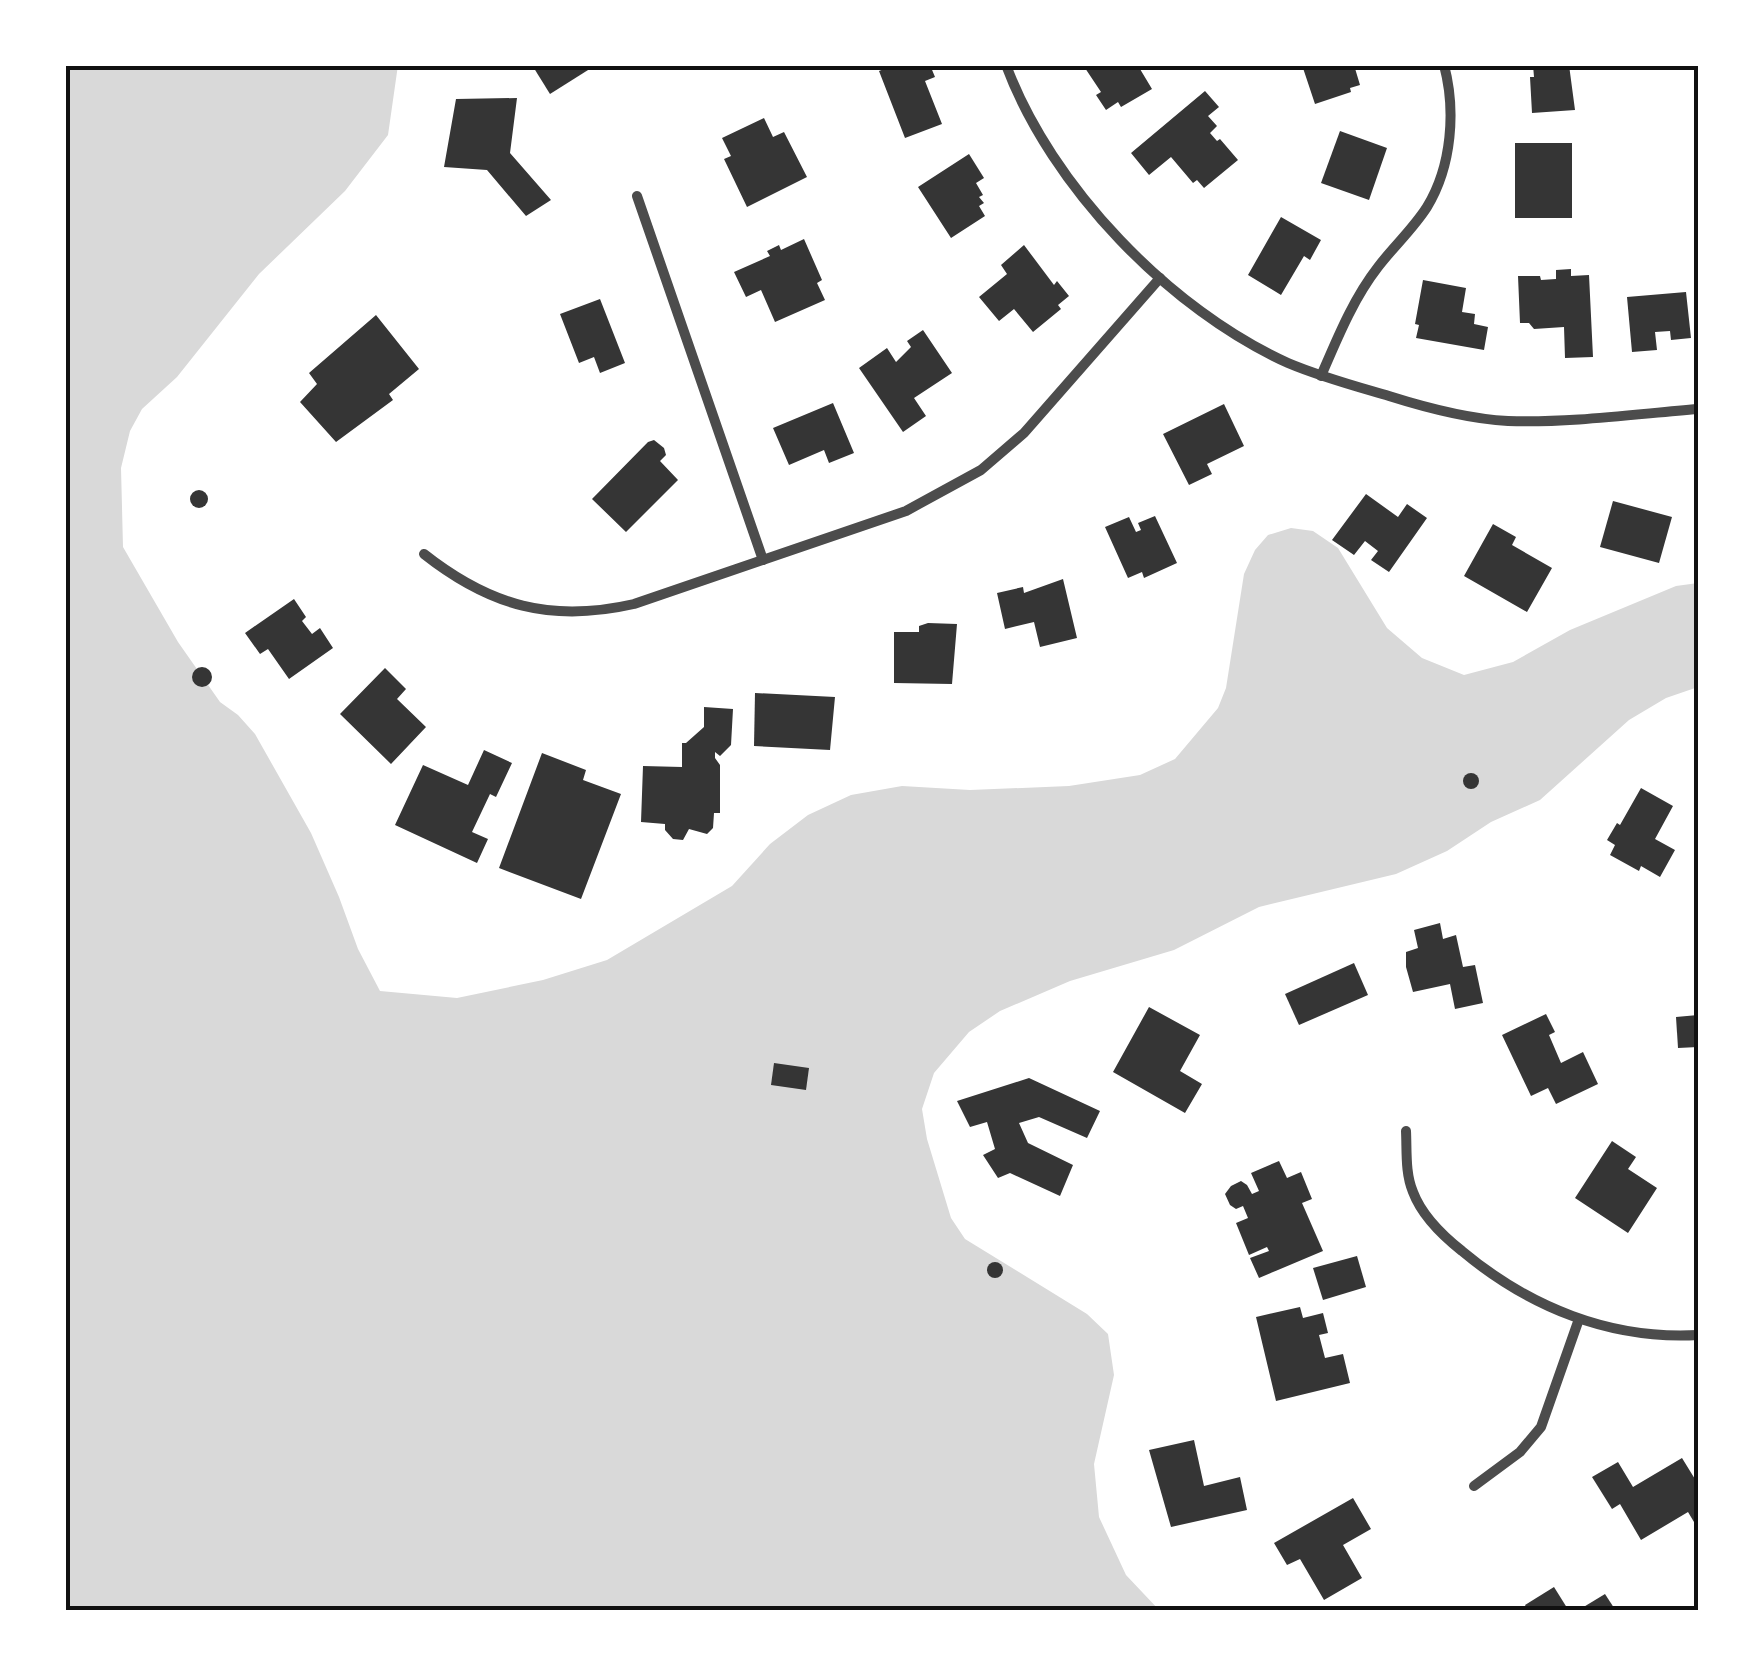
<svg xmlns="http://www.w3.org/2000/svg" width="1763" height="1676" font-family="Rubik,sans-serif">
<rect width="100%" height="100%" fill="#fff"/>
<path fill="#d9d9d9" d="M65 65H398L388 135 345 191 259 274 177 377 142 409 130 431 121 468 123 547 178 642 220 702 238 715 255 734 311 833 339 897 358 949 380 991 457 998 543 980 607 960 732 886 770 844 808 815 851 795 902 786 970 790 1069 786 1140 775 1175 759 1218 708 1226 688 1244 574 1255 550 1268 535 1291 528 1313 531 1338 548 1387 628 1422 658 1464 675 1513 662 1570 630 1676 586 1698 583V687L1666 698 1629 720 1540 800 1491 822 1447 851 1396 874 1259 907 1174 950 1070 981 1000 1011 969 1032 934 1073 922 1109 927 1139 951 1218 965 1239 1087 1314 1108 1334 1114 1375 1094 1464 1099 1517 1126 1575 1160 1611H65Z"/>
<g fill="#353535">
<path d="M532 65H596L550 94Z"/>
<path d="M894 65H930L935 77 925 81 942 124 905 138 879 71Z"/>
<path d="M1083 65H1146L1140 69 1152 89 1121 107 1118 102 1106 110 1096 95 1101 92Z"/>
<path d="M1302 65H1354L1360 85 1350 88 1351 92 1315 104Z"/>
<path d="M1533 65H1569L1575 110 1532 113 1530 77H1534Z"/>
<path d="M1205 91 1219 107 1208 116 1217 126 1210 133 1217 141 1220 139 1238 160 1204 188 1197 180 1193 183 1171 157 1149 175 1131 153Z"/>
<path d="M517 98 510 153 551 200 526 216 487 170 444 167 456 99Z"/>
<path d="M764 118 773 137 784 132 807 177 747 207 724 159 731 156 722 138Z"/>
<path d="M1340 131 1387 148 1369 200 1321 183Z"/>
<rect x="1515" y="143" width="57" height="75"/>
<path d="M969 154 984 178 976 183 983 195 979 197 984 203 979 206 985 216 951 238 918 187Z"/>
<path d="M1281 217 1321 240 1310 260 1304 256 1281 295 1248 275Z"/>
<path d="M804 239 822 280 817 283 825 300 775 322 761 290 746 297 734 272 770 256 767 251 779 245 781 250Z"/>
<path d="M1024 245 1054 285 1057 281 1069 296 1058 305 1061 309 1033 332 1014 309 999 321 979 297 1007 274 1001 265Z"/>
<path d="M1571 269V276L1589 275 1593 357 1565 358 1564 327 1534 329 1529 323H1520L1518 276H1540L1541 280 1556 279V270Z"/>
<path d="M1423 280 1466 288 1462 312 1475 314 1474 324 1488 327 1484 350 1416 338 1419 325 1415 324Z"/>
<path d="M1686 292 1691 338 1671 340 1670 331 1655 332 1657 350 1632 352 1627 297Z"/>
<path d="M600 299 625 363 600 373 594 357 579 363 560 314Z"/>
<path d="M376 315 419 369 389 394 393 400 336 442 300 402 317 384 309 373Z"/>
<path d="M923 330 952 373 914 398 926 416 903 432 859 368 887 348 896 362 911 347 907 341Z"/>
<path d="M833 403 854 453 829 463 824 450 789 465 773 428Z"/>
<path d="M1224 404 1244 446 1207 464 1212 474 1189 485 1163 434Z"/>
<path d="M654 440 664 448 666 455 660 461 678 480 626 532 592 499 648 442Z"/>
<circle cx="199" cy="499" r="9"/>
<path d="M1366 494 1398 517 1407 504 1427 518 1389 572 1371 560 1378 551 1365 541 1354 555 1332 540Z"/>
<path d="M1613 501 1672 517 1659 563 1600 547Z"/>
<path d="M1155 516 1177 563 1144 578 1142 572 1128 578 1105 527 1129 517 1136 532 1141 530 1138 523Z"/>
<path d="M1493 524 1516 537 1512 545 1552 568 1527 612 1464 576Z"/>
<path d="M1063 579 1077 638 1040 647 1034 622 1005 629 997 593 1023 587 1024 593Z"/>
<path d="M294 599 306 617 302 621 312 634 320 628 333 648 289 679 268 649 260 654 245 633Z"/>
<path d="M928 623 957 624 952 684 894 683V632H919V626Z"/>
<circle cx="202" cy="677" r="10"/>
<path d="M385 668 406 689 397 699 426 727 391 764 340 714Z"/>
<path d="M755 693 835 697 830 750 754 746Z"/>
<path d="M704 707 733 709 731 745 720 756 715 752V758L720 765V813H714L713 828 707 834 689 829 683 840 673 839 665 830V824L641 822 643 766 682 767V743H686L704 727Z"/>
<path d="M484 750 512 763 496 797 490 794 472 832 488 839 477 863 395 825 423 765 468 785Z"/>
<path d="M542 753 586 770 583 780 621 794 581 899 499 868Z"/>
<circle cx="1471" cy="781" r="8"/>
<path d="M1641 788 1673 806 1655 839 1675 850 1660 877 1641 866 1639 871 1610 855 1615 845 1607 840 1617 823 1620 825Z"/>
<path d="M1440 923 1443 939 1456 935 1463 967 1475 965 1483 1003 1455 1009 1450 984 1413 992 1406 967V952L1418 948 1414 930Z"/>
<path d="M1354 963 1368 995 1299 1025 1285 994Z"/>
<path d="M1149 1007 1200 1035 1180 1071 1202 1084 1185 1113 1113 1072Z"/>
<path d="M1546 1014 1555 1032 1549 1035 1561 1063 1583 1052 1598 1084 1556 1104 1548 1088 1531 1096 1502 1035Z"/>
<path d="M1698 1015V1047L1678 1048 1676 1017Z"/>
<path d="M774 1063 809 1068 806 1090 771 1085Z"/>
<path d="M1029 1078 1100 1111 1087 1138 1039 1117 1019 1123 1028 1143 1073 1165 1060 1196 1010 1173 998 1178 983 1155 995 1149 987 1122 970 1127 957 1101Z"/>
<path d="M1612 1141 1636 1157 1628 1169 1657 1188 1628 1233 1575 1198Z"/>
<path d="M1279 1161 1287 1178 1301 1172 1312 1199 1302 1203 1323 1251 1259 1278 1250 1258 1269 1251 1267 1247 1249 1255 1236 1223 1248 1218 1243 1206 1236 1209 1230 1205 1225 1194 1231 1186 1241 1181 1247 1185 1252 1194 1259 1191 1251 1173Z"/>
<path d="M1357 1256 1366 1287 1323 1300 1313 1268Z"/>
<circle cx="995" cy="1270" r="8"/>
<path d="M1300 1307 1303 1318 1323 1313 1328 1333 1319 1335 1325 1358 1343 1354 1350 1383 1276 1401 1256 1317Z"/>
<path d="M1194 1440 1204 1486 1240 1477 1247 1510 1171 1527 1149 1450Z"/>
<path d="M1682 1458 1698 1484V1520L1694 1522 1688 1512 1641 1540 1620 1504 1612 1509 1592 1477 1618 1462 1633 1487Z"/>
<path d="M1353 1498 1371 1529 1343 1545 1362 1578 1324 1600 1300 1559 1287 1565 1274 1543Z"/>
<path d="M1554 1587 1569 1611H1528L1525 1605Z"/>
<path d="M1605 1594 1616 1611H1577Z"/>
</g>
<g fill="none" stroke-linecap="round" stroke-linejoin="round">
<g stroke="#4c4c4c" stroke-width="10">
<path d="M1006 65C1051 186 1170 310 1288 363 1321 377 1355 386 1389 396 1427 408 1468 419 1508 421 1571 423 1636 414 1698 409"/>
<path d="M637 196 763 560"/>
<path d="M1321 376C1337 339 1353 299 1378 267 1394 246 1413 229 1427 207 1452 166 1456 110 1444 65"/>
<path d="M424 554C490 606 551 623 634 604L906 511 981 470 1024 433 1160 278"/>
<path d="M1406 1131C1407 1151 1405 1173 1413 1192 1422 1216 1443 1236 1462 1251 1529 1307 1610 1340 1698 1335"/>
<path d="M1474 1486 1520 1452 1541 1427 1579 1319"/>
</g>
</g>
<rect width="1763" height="1676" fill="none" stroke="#ffffff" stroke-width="135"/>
<rect x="68" y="68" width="1628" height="1540" fill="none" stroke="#111" stroke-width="4"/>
</svg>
